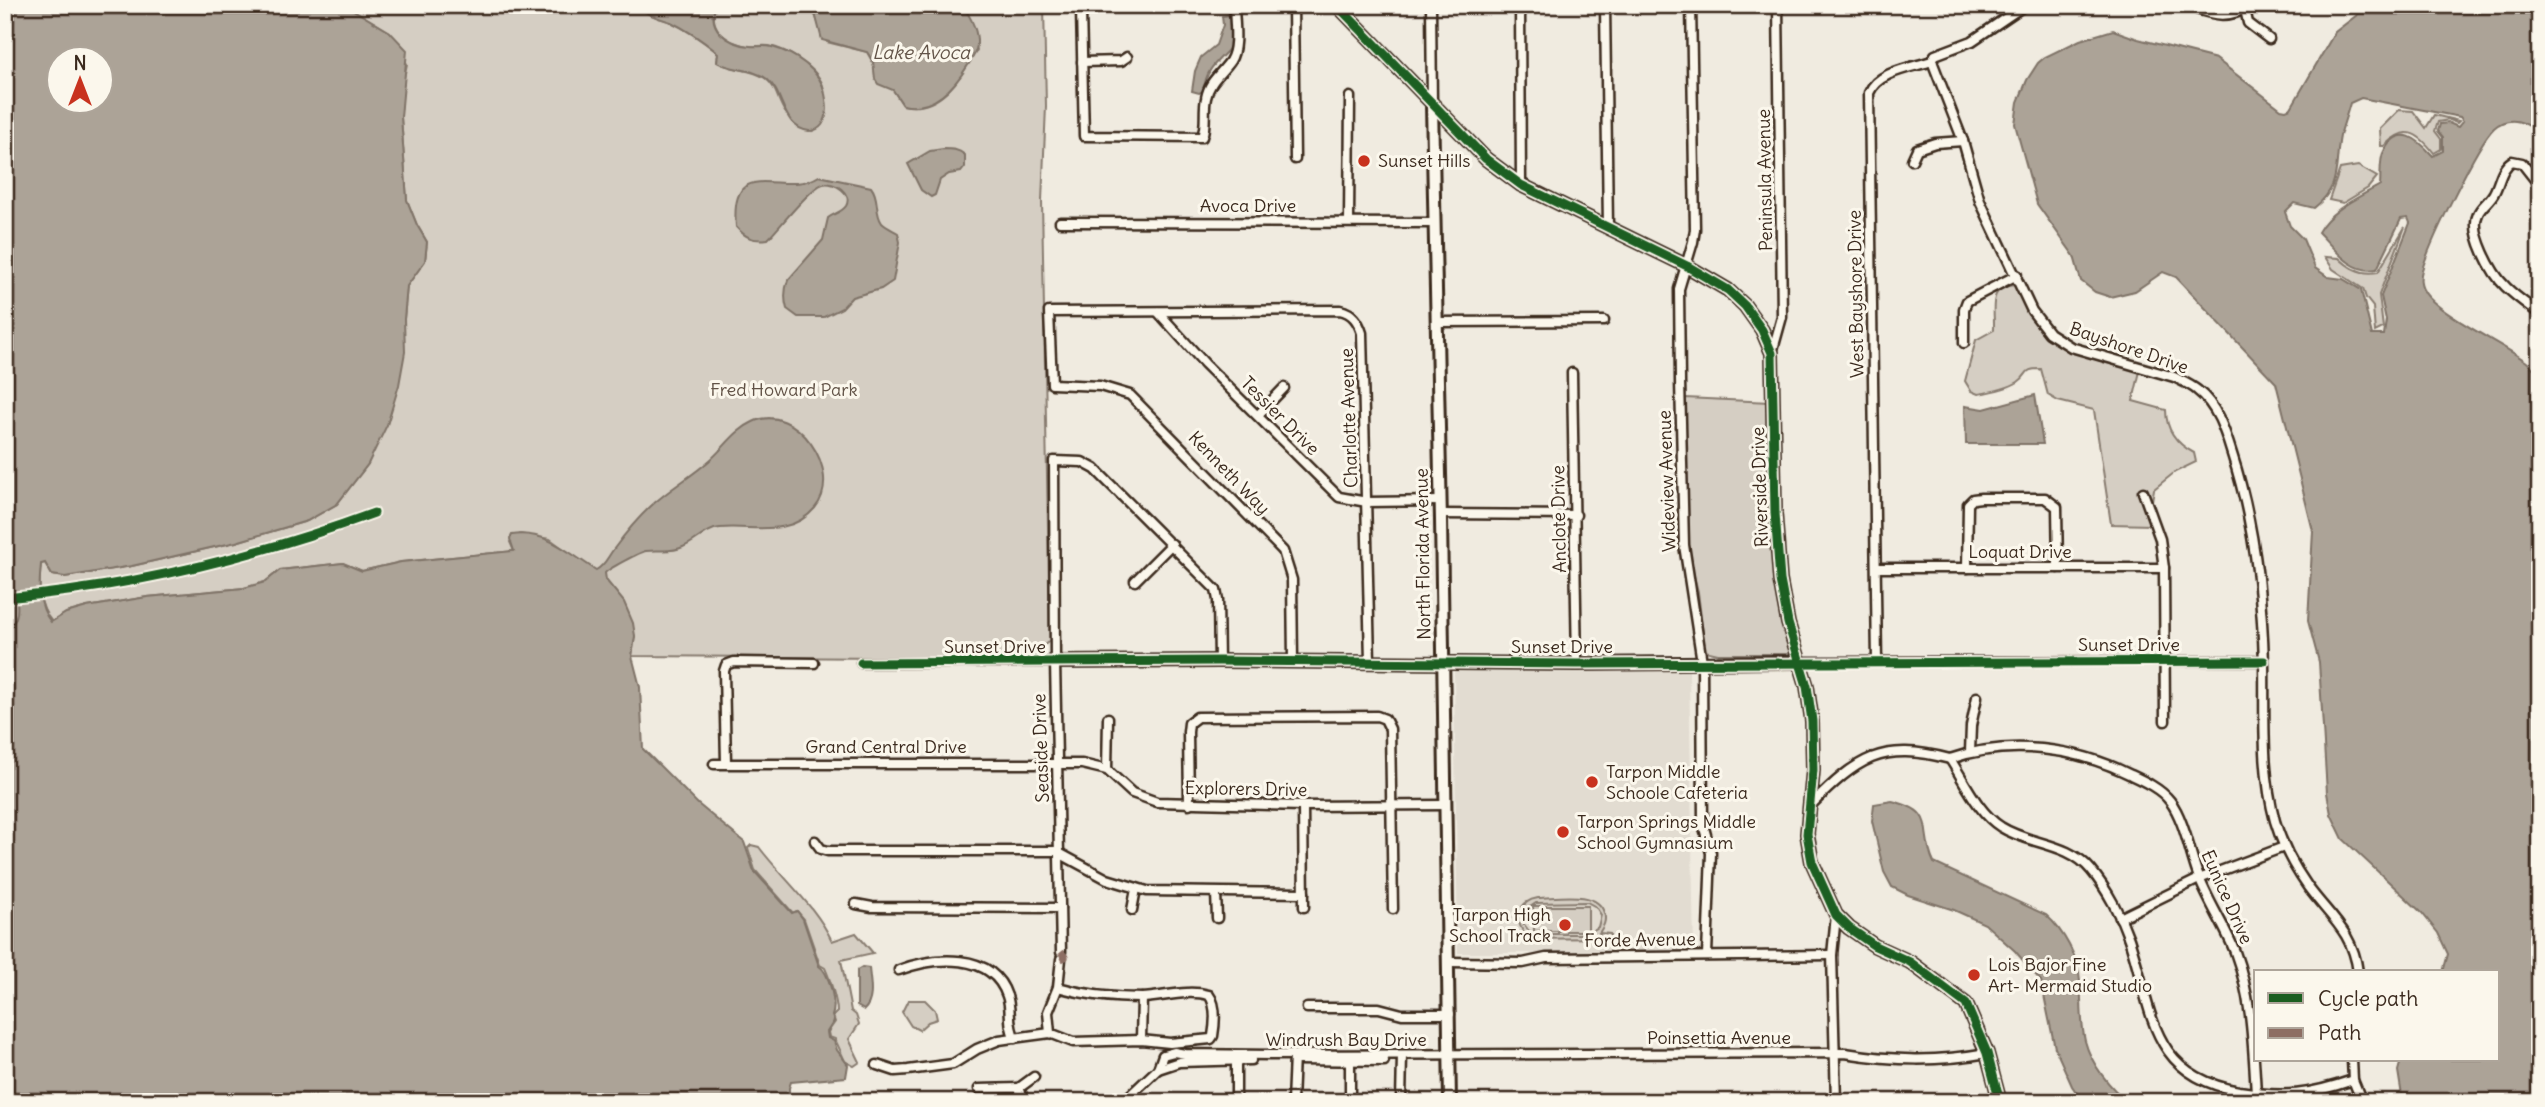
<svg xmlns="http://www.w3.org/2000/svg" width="2545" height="1107" font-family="Delius,sans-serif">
<rect width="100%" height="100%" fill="#f0ebe0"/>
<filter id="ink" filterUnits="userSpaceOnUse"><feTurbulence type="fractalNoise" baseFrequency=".0143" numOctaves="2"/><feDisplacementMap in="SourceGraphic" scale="14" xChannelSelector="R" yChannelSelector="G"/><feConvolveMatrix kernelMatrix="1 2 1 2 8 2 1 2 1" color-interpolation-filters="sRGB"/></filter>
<g filter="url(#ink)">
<path fill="#e2dcd1" d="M1454 671H1689L1694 953H1458Z"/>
<g fill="#d5cec3" stroke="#887c70" stroke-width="2" fill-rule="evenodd">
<path d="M345 5H637C648 16 657 17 671 22 689 30 703 41 718 53L717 62C732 71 751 68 765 78 777 87 777 100 785 112 790 120 804 126 812 131 825 125 826 118 825 105 824 98 825 89 822 83 815 67 786 49 769 46 762 45 754 47 747 46 726 42 707 28 716 5H809C817 12 818 30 827 42L867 52 885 85 893 90 903 105C940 114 961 77 977 50L968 14 962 5H1044L1046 106 1042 201 1050 640 1038 651 1040 653H1035L1030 659 632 656 635 636 606 580 550 539 520 534 510 542 514 551 401 562 362 571 343 563 280 570 265 582 244 588 147 597 87 607 66 613 52 622C37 605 39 584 41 564L45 563 52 575 65 577 132 566 236 542 307 521 337 504 368 464 404 319 407 286 425 261 427 242 417 225 407 200 401 117 402 87 407 64 390 32Z"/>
<path d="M2399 110 2413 111 2426 128 2434 115 2459 121 2457 123 2449 120 2438 122 2435 131 2441 139V149L2434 153C2417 131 2405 125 2384 146H2381L2380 129Z"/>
<path d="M2358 166 2377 177 2368 188 2343 203 2329 200 2340 169Z"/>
<path d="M2405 227 2379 295 2383 328 2375 332 2373 307 2366 298 2363 289 2333 269 2325 257 2339 258C2350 269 2363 275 2378 272Z"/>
<path d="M2017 285C2023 298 2028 312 2036 324 2059 356 2105 361 2140 371L2133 401 2166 410C2166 430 2177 444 2194 453L2196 462 2175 472 2154 489 2151 506 2145 488 2139 490 2151 525 2111 524 2094 410 2058 401 2048 395 2041 369C2022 369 2030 374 2018 382 2007 389 1990 392 1978 394L1971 391 1965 381 1976 340 1994 330C1995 308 1986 286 2017 285Z"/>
<path d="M1685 398 1770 402V440L1793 654H1718L1705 651 1698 592 1688 551Z"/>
<path d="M5 570C16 584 26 619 6 629Z"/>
<path d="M751 845 759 847C783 879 815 905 832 941L856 933 873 953 841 960 851 1011 856 1015 859 1024 849 1039 860 1062 854 1066 845 1061 835 1039 829 1037 828 1032 835 1022 833 1016 837 1012C837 1001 830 979 825 968L820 965 804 919 797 911 793 913 755 870 748 848Z"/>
<path d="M1538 898C1556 898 1598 889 1604 913 1607 921 1603 927 1599 933L1610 934V938L1520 939V934H1525C1513 919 1519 901 1538 898ZM1587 902 1596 907 1601 915 1598 927 1587 934H1536L1529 931 1523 923 1524 911 1536 903Z"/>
<path d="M1533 906H1588V931H1534Z"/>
<path d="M908 1000H925L935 1010 937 1019 928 1022 919 1030 911 1026 902 1012Z"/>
</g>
<g fill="#aca397" stroke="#7f7367" stroke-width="2" fill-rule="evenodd">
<path d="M5 5H345L390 32 407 50 401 117 407 200 417 225 427 242 425 261 407 286 404 319 405 352 399 385 387 425 368 464 337 504 307 521 236 542 132 566 65 577 52 575 45 563 41 564C39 584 37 605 51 622L66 613 87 607 147 597 244 588 265 582 280 570 343 563 362 571 401 562 514 551 510 539 512 535C546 530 569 553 596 570 605 565 607 558 613 550 624 535 637 519 651 506 669 489 691 477 710 460 724 448 735 430 753 422 795 401 845 472 815 508 790 538 753 525 720 528 706 529 696 542 683 547 671 553 659 549 646 551 640 552 608 569 605 573L606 580 624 602 633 623 635 636 632 656 640 687 643 749 698 804 744 842 754 871 792 913 797 911 803 919 819 966C829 972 837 1004 832 1016L834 1021 827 1032 828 1038 834 1041 837 1050 848 1065 846 1077 791 1082 789 1088V1102H5V628C27 621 15 584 5 570ZM60 60H102V102H60Z"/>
<path d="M637 5H716C706 29 728 44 750 46 757 47 765 45 772 47 794 53 821 70 825 94 827 104 829 115 822 125 819 129 814 131 809 131 781 127 785 94 767 79 753 68 732 71 717 62L718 53C703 41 688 30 671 22 657 17 648 16 637 5Z"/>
<path d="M809 5H962C971 17 978 30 977 45 976 53 972 59 968 65 954 88 933 112 903 105L893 90 878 84 875 79 873 61 867 52 822 40 814 9Z"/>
<path d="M2370 5H2540V136C2529 121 2509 115 2494 128 2477 144 2429 245 2422 270 2420 277 2420 285 2424 291 2435 312 2502 344 2524 360 2530 364 2535 370 2540 375V1102H2403L2398 1071 2401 1060H2498V972H2443L2448 954 2438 933 2422 913 2343 839 2331 814 2327 793 2319 662 2308 621 2313 531 2276 383 2176 277 2163 272 2135 291 2110 297 2095 292 2081 281 2074 256 2037 204 2015 124 2018 102 2027 80 2038 63 2045 57 2080 40 2113 30 2138 39 2216 59 2281 109 2286 110 2291 108 2335 32ZM2361 98 2460 117 2463 121 2458 127 2449 123 2440 124 2438 131 2443 137V151L2433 156C2419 140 2400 122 2384 151 2379 159 2381 175 2380 185 2358 198 2331 209 2318 232 2334 248 2352 275 2377 269L2401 219 2408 218 2410 223 2381 296 2386 320 2384 335H2372L2361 290 2343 279 2328 277 2315 268 2303 239 2290 226 2285 212 2294 203 2314 208C2342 185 2334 168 2340 136 2343 125 2347 114 2350 103Z"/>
<path d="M1230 15V48C1217 62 1205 70 1204 90L1199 93 1192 91 1195 71 1201 57 1216 45 1223 25 1222 16Z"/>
<path d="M943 149C952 149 958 149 965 155V167L961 172 949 174 940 180 935 195 931 197 921 190 908 164 930 151Z"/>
<path d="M819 176 871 187C880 198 874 212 882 223 886 227 893 230 898 233L900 242 893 281 881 289 852 297 842 308 824 317H798L787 309C784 299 784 291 788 280L823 240 828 218C833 214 842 212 846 206 853 194 835 181 823 184 810 188 779 228 768 239 753 241 746 238 736 227 729 152 784 199 819 176Z"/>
<path d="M2035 395 2043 444H1966L1965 406 1984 409Z"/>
<path d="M1892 801C1939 812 1918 829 1934 863L2046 915C2063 930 2079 958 2080 981 2082 1001 2080 1021 2085 1041 2091 1064 2110 1088 2128 1102H2083L2072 1086 2055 1048 2041 981 2015 951 1985 924 1954 910 1908 895 1892 887 1884 872 1872 821 1874 804Z"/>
<path d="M862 967 869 968C870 981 875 1000 864 1010L857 1006V970Z"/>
</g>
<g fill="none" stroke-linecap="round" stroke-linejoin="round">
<g stroke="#3b2a1e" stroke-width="13">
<g id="street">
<path d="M1293 5 1295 159"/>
<path d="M1431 5 1432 105"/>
<path d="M1520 5 1521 185"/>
<path d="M1605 5 1608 227"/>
<path d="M1691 5 1695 229 1693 242 1679 289 1680 381 1684 545 1702 662 1703 824 1711 853 1707 955"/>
<path d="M2184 5C2210 13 2226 22 2251 5"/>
<path d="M2245 9 2248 23 2269 39"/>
<path d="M1081 10 1084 136 1202 137C1207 123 1203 112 1206 98 1209 81 1221 74 1230 61 1239 47 1234 21 1234 5"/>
<path d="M1932 61 1963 141 1980 201 2032 311 2049 333 2071 347 2174 377C2182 381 2191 385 2197 390 2217 405 2225 431 2232 454 2254 522 2262 592 2264 663 2265 715 2261 770 2275 821 2282 845 2294 867 2308 887 2330 917 2353 932 2358 972"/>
<path d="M1932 61 1935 55 1972 41 2025 5"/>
<path d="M1082 62 1121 61 1127 57"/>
<path d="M1912 160 1917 149 1935 143 1963 141"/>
<path d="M2540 186 2522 163 2512 161C2501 168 2500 182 2494 193 2490 201 2481 206 2478 214 2469 232 2492 274 2506 287 2516 297 2528 305 2540 314"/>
<path d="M1060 222 1435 223"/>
<path d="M1349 222 1350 97"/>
<path d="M1158 312 1205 364 1339 497 1367 502 1441 501"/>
<path d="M1436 322 1604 321"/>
<path d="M1964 343V309L1967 301 2017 275"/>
<path d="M1772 353 1782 317 1778 5"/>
<path d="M1572 373 1577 664"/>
<path d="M1258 415 1284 388"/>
<path d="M2143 492 2160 539 2164 568 2165 721"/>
<path d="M1441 514 1576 515"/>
<path d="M1877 568H2164"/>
<path d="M1967 568 1968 504 1973 499 1981 498H2045L2057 507 2058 568"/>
<path d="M1135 581 1172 544"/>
<path d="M1293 661 1292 580 1283 551 1130 395 1100 386 1052 384 1049 312 1340 310C1353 313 1358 321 1362 333L1370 661"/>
<path d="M1799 662 2264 661"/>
<path d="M1877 662 1869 93C1878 71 1911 68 1932 61"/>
<path d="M861 663 1055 662"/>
<path d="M1970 752 1971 726 1977 697"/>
<path d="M1950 759C1964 780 1978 813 2001 827 2029 845 2068 842 2091 870 2107 889 2121 916 2129 939 2153 1009 2148 1075 2239 1091 2285 1098 2309 1095 2353 1080"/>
<path d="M1950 759C2009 739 2075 747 2131 775 2144 781 2161 789 2170 801 2184 819 2190 854 2198 875 2208 902 2225 926 2235 952 2252 998 2253 1045 2256 1093"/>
<path d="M726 763 724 671 726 665 734 662 814 663"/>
<path d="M714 764H1082L1107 770 1132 793 1157 802 1303 806 1445 805"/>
<path d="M1107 770 1108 718"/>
<path d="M1189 804 1188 732 1189 723 1197 717 1377 716 1385 719 1390 729 1393 909"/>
<path d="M1303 806 1304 907"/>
<path d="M1810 806C1858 758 1881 741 1950 759"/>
<path d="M815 841 821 849 828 851H1059"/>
<path d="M1059 853 1107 879 1147 891 1304 893"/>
<path d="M1216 893 1217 918"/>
<path d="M856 904 872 907 1060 908"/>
<path d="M1132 910 1136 889"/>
<path d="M1836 915 1832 955 1836 1102"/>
<path d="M2120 918 2199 879 2284 847"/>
<path d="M1061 952 1055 662 1054 461 1082 462 1095 469 1216 590 1218 600 1219 661"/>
<path d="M1449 962 1523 963 1546 958 1832 955"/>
<path d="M899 970C934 957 992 951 1007 996 1012 1009 1007 1025 1015 1038"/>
<path d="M1058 987C1085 995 1113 998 1142 998 1164 997 1187 989 1209 995 1217 1005 1215 1024 1213 1036L1211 1039 1170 1043 1141 1040 1073 1042 1050 1033 1048 1012 1058 987 1061 959"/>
<path d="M1307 1008H1379L1402 1014H1450"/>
<path d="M1141 1040 1142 998"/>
<path d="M1236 1058V1102"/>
<path d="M1295 1060 1384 1061"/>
<path d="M2352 1060 2353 1080 2362 1102"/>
<path d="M877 1065 895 1071 908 1070 953 1064 977 1049 999 1040 1050 1033"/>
<path d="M1158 1069 1179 1062 1251 1060"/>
<path d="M1019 1088 1034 1077"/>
<path d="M979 1089 1019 1088 1025 1102"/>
<path d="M1123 1102 1158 1069 1163 1055 1174 1052 1185 1054 1272 1055 1845 1053C1894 1061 1938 1062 1987 1053"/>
<path d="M1292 1102 1294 1056"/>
<path d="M1350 1102V1056"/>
<path d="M1401 1102 1402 1055"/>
</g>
</g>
<g stroke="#3b2a1e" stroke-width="16">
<g id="secondary">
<path d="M1337 5 1486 159 1521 185 1687 266 1728 290 1745 306 1762 330 1772 353 1775 513 1780 580 1788 623 1807 686 1812 721 1813 770 1807 834 1812 862 1836 915 1849 928 1875 946 1910 962 1966 1004 1987 1053 2000 1102"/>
<path d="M1432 105 1441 520 1450 1102"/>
<path d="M1055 662 1219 661 1577 664 1799 662"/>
</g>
</g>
<use href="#street" stroke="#fbf7ec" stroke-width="8"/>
<use href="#secondary" stroke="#fbf7ec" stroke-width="10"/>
<path stroke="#8d6e63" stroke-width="7" stroke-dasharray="14 7" stroke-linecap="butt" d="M1061 959 1065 957 1061 952"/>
<g stroke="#fbf7ec" stroke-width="13">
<g id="cycleway">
<path d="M1337 5 1486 159 1521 185 1687 266 1728 290 1745 306 1762 330 1772 353 1775 513 1780 580 1788 623 1807 686 1812 721 1813 770 1807 834 1812 862 1836 915 1849 928 1875 946 1910 962 1966 1004 1987 1053 2000 1102"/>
<path d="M5 598C132 587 255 557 374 513"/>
<path d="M861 663 1219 661 1577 664 2264 661"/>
</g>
</g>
<use href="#cycleway" stroke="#1b5e20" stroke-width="9"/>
</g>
</g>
<g fill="#c8321e" stroke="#fbf7ec" stroke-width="2.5">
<circle cx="1364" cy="161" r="7"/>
<circle cx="1592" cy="782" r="7"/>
<circle cx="1563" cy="832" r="7"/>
<circle cx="1565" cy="925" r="7"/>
<circle cx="1974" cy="975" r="7"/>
</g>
<g text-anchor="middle" stroke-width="6" stroke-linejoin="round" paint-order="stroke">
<g font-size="18" fill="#3b2a1e" stroke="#fbf7ec" text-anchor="start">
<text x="1378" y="167">Sunset Hills</text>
<text x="1606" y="778">Tarpon Middle<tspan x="1606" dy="21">Schoole Cafeteria</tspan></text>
<text x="1577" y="828">Tarpon Springs Middle<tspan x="1577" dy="21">School Gymnasium</tspan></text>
<text x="1551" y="921" text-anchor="end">Tarpon High<tspan x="1551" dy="21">School Track</tspan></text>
<text x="1988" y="971">Lois Bajor Fine<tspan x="1988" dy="21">Art- Mermaid Studio</tspan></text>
</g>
<g font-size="18" fill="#3b2a1e" stroke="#fbf7ec">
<text transform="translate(1765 180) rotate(-91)" y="6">Peninsula Avenue</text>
<text x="1248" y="212">Avoca Drive</text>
<text transform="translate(1856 294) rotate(-91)" y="6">West Bayshore Drive</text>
<text transform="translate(2129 348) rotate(19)" y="6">Bayshore Drive</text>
<text transform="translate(1280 416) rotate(45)" y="6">Tessier Drive</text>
<text transform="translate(1349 418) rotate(-92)" y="6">Charlotte Avenue</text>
<text transform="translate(1229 473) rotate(46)" y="6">Kenneth Way</text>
<text transform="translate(1667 481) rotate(-92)" y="6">Wideview Avenue</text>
<text transform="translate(1760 487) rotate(-92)" y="6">Riverside Drive</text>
<text transform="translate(1559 519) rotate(-91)" y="6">Anclote Drive</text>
<text x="2020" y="558">Loquat Drive</text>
<text transform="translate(1423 554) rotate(-91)" y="6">North Florida Avenue</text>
<text x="2129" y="651">Sunset Drive</text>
<text x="995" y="653">Sunset Drive</text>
<text x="1562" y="653">Sunset Drive</text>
<text x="886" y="753">Grand Central Drive</text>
<text transform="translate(1041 748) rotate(-92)" y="6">Seaside Drive</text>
<text transform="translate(1246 789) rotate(1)" y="6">Explorers Drive</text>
<text transform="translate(2227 897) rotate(66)" y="6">Eunice Drive</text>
<text transform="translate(1640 940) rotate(-1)" y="6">Forde Avenue</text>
<text x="1719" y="1044">Poinsettia Avenue</text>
<text x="1346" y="1046">Windrush Bay Drive</text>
</g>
<g font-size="18" fill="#625347" stroke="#fbf7ec">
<text x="784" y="396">Fred Howard Park</text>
</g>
<g font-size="19" font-style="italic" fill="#635448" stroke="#fbf7ec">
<text x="921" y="59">Lake Avoca</text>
</g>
</g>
<rect width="2545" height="1107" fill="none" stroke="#fbf7ec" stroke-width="28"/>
<rect x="14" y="14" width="2517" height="1079" fill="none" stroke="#3b2a1e" stroke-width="2.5" filter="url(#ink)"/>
<rect x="2254" y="970" width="245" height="91" fill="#fbf7ec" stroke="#aea59a" stroke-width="2"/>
<rect x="2268" y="993" width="35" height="10" fill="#1b5e20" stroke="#aea59a" stroke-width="2"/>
<text x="2318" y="1006" font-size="21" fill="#3b2a1e">Cycle path</text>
<rect x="2268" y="1028" width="35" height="10" fill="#8d6e63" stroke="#aea59a" stroke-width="2"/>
<text x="2318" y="1040" font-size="21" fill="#3b2a1e">Path</text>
<g transform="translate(80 80)"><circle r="33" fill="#fbf7ec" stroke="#aea59a" stroke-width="2"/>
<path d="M0-5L12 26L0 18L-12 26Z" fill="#c8321e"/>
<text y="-10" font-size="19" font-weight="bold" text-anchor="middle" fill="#3b2a1e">N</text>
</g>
</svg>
